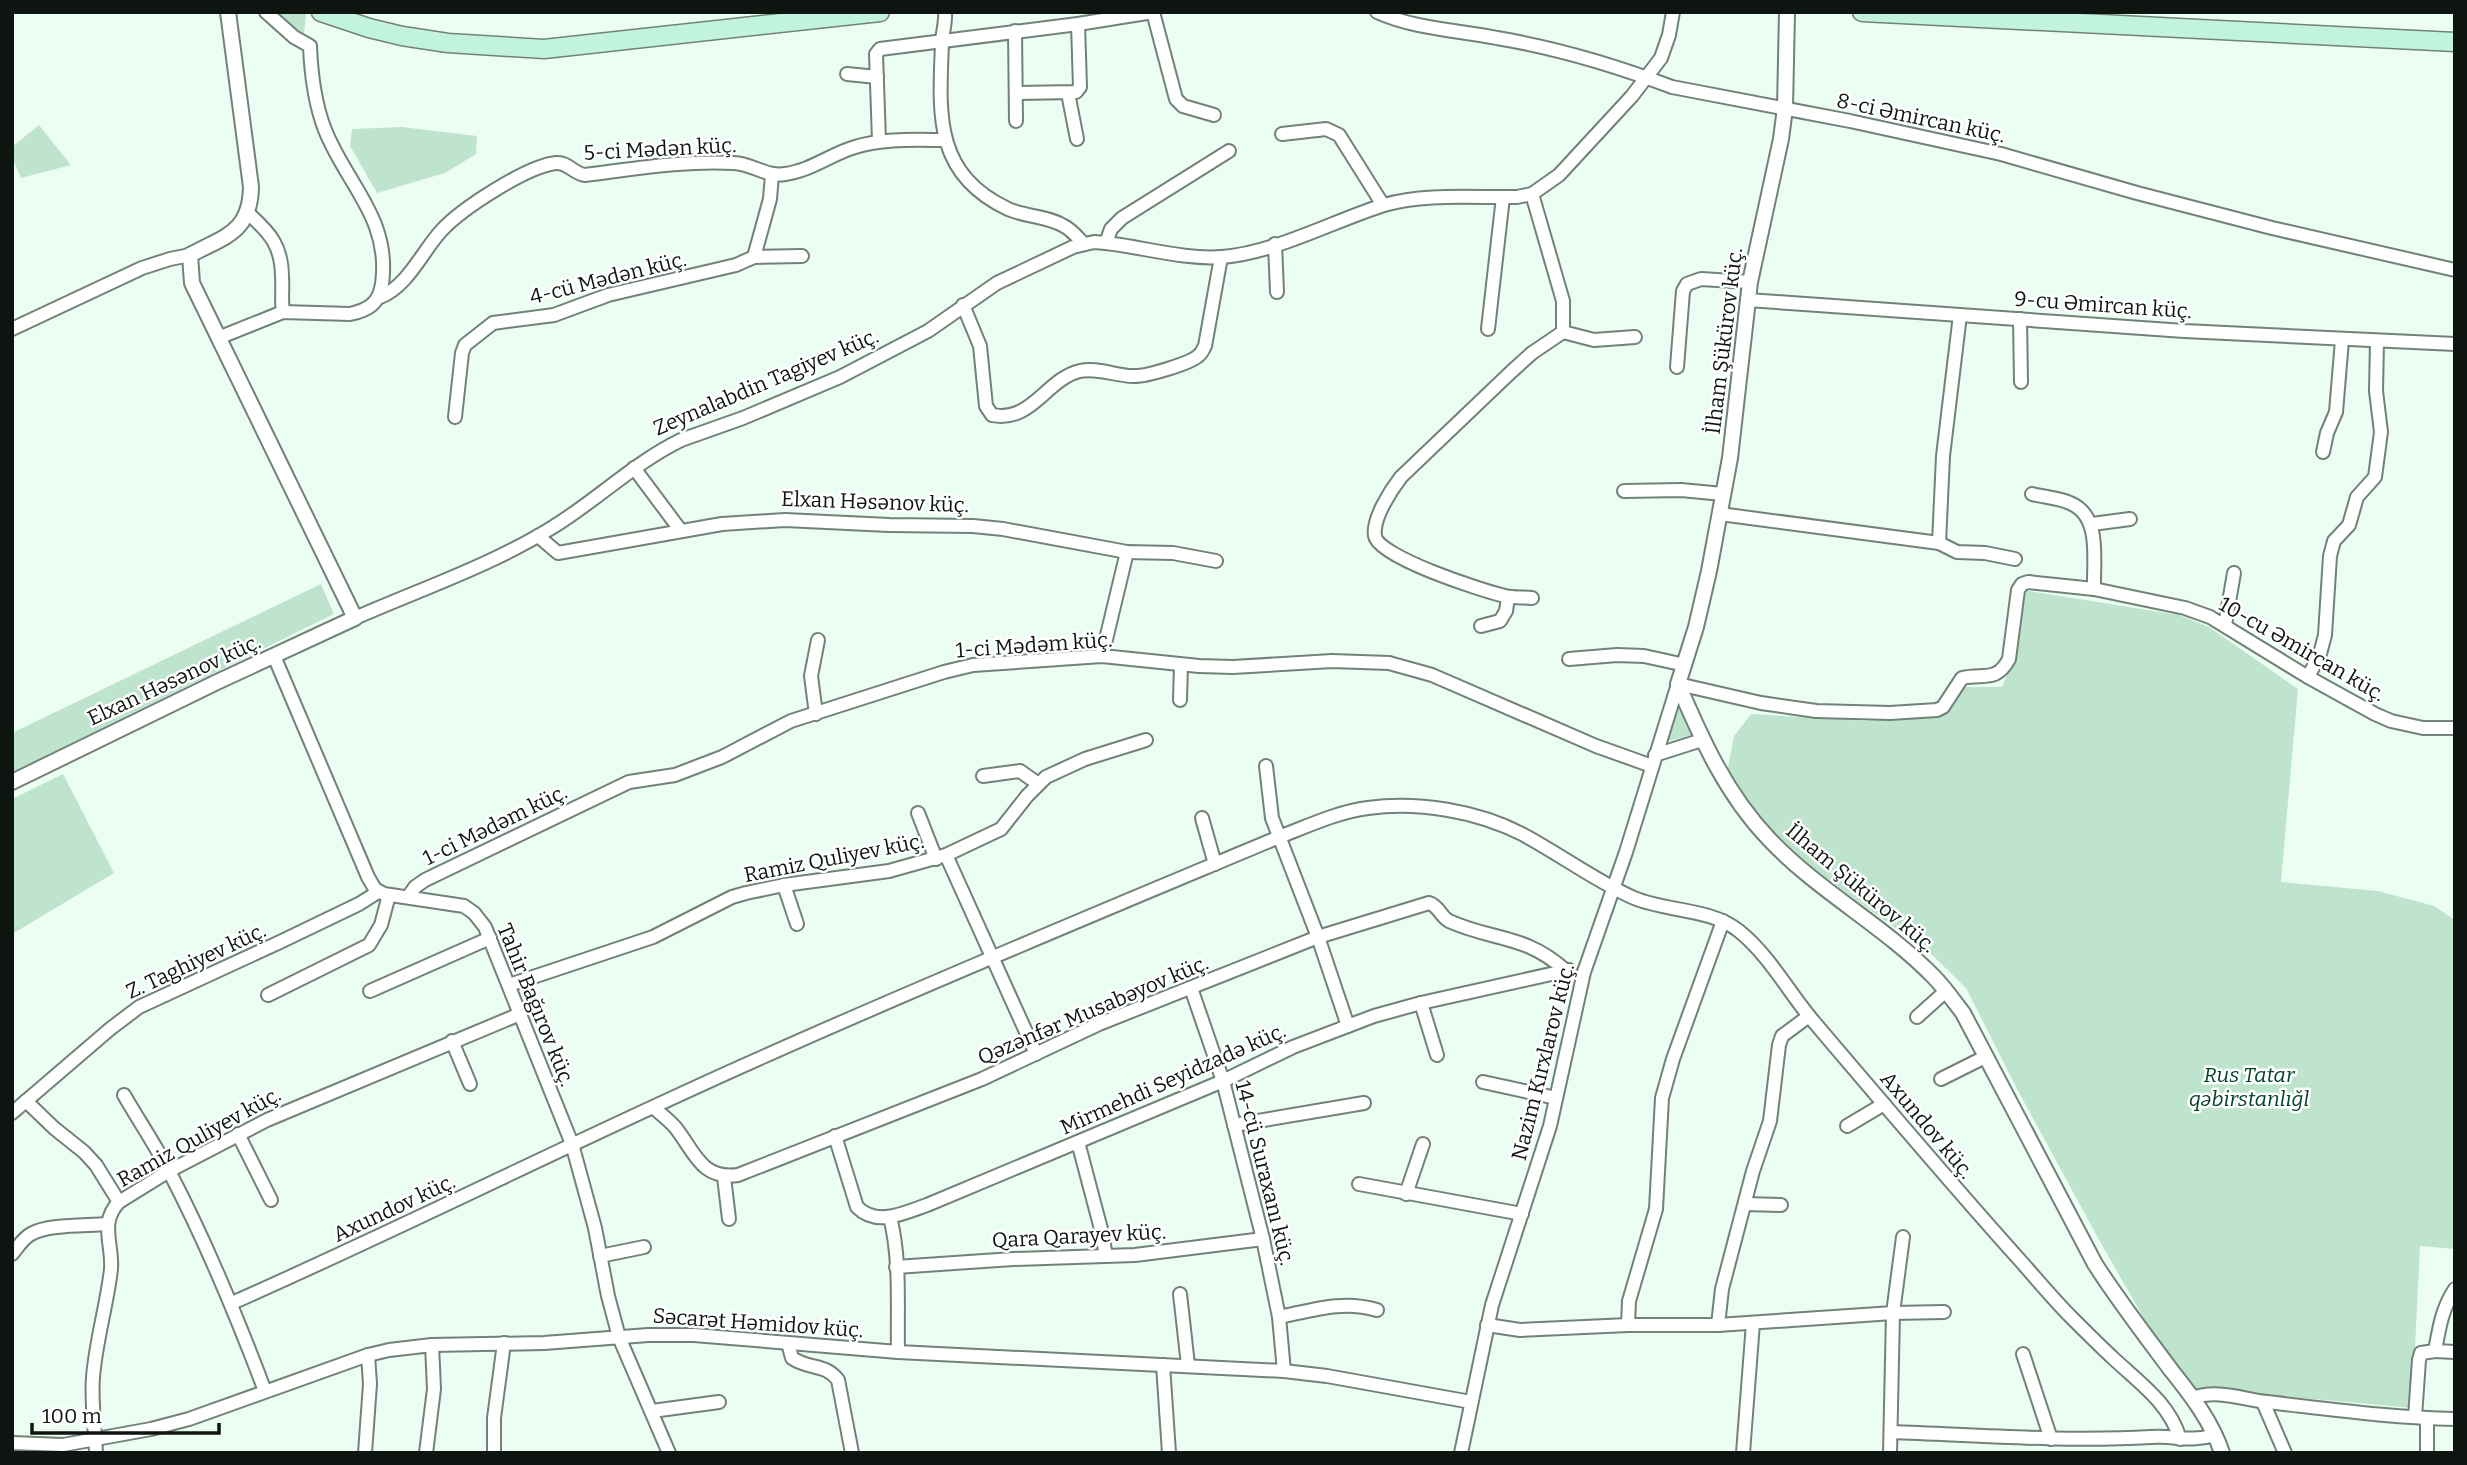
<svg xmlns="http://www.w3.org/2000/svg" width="2467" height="1465" font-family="Bitter,serif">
<rect width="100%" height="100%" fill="#ecfef3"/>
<g fill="#bee4ce">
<path d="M276 12H303L306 14 304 35Z"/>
<path d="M39 125 71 165 21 178 12 157V147Z"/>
<path d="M402 127 477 136 476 154 445 173 377 193 350 146 352 129Z"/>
<path d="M321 584 334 614 12 772V733Z"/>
<path d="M2023 590 2179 615 2209 627 2298 689 2281 882 2378 891 2434 906 2455 920V1249L2420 1246 2412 1408 2183 1387 2098 1238 2017 1089 1966 988 1930 953 1792 854 1767 831 1727 773 1734 736 1751 714 1867 721 1944 714 1962 687H2002L2013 659Z"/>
<path d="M1679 703 1691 735 1665 742Z"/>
<path d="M63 774 114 873 12 934V799Z"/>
</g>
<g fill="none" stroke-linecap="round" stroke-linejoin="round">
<g stroke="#718277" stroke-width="16">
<g id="minor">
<path d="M945 12C946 23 942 33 942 44 939 115 934 174 1008 209 1026 217 1048 216 1064 226 1072 230 1078 238 1084 244"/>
<path d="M1153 12 1176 99 1183 106 1214 115"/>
<path d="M1377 12C1415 29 1457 30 1497 38 1556 48 1617 66 1672 87L1850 121 2001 154 2137 193 2272 228 2455 270"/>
<path d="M1015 31 1016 121"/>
<path d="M847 74 877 77"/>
<path d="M1017 93 1076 92 1080 87 1078 24"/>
<path d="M1068 93 1077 139"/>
<path d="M1282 134 1326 129 1339 135 1383 205"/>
<path d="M879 141 876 54 880 49 1078 24 1153 12"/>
<path d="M1532 194 1563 301V332L1594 340 1635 337"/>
<path d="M249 214C270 233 282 246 282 277 283 289 281 300 283 312"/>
<path d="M1106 243 1111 229 1122 218 1229 151"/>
<path d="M1275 244 1277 292"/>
<path d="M754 257 802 256"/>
<path d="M380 297C407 287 422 252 441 231 461 209 527 166 556 163 568 162 574 174 585 175 634 169 684 160 734 163 753 164 766 177 785 174 810 171 831 154 855 147 884 138 915 140 945 140"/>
<path d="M1748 300 2184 331 2455 344"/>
<path d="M963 305 980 346 986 406 992 415C1032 423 1046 379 1080 371 1097 367 1116 376 1133 376 1145 377 1192 363 1199 355 1202 353 1203 349 1205 346L1221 257"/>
<path d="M2020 319 2021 382"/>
<path d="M12 329 142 268 170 259 190 255"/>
<path d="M1488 329 1503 197"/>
<path d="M218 338 283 312 350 314C369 310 379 303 382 284 391 219 347 185 325 130 315 104 311 73 310 46L294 37 266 12"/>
<path d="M1677 367 1683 291 1687 284 1701 279 1750 282"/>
<path d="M455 417 462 353 465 345 493 323 554 315 608 295 736 265 754 257 770 199 772 175"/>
<path d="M2323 452 2327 433 2336 412 2342 340"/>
<path d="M634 468 681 531"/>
<path d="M1624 491 1681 490 1723 494"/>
<path d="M2032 494C2044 497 2059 498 2070 503 2102 516 2093 561 2094 589"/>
<path d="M1720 514 1939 543 1957 552 1985 553 2015 559"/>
<path d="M2092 524 2130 519"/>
<path d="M538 536 558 553 722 524 785 520 889 525 973 526 1003 529 1127 552 1173 553 1216 561"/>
<path d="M1939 543 1943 456 1960 315"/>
<path d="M1532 598C1523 597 1514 598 1505 596 1483 591 1378 557 1375 536 1372 519 1391 490 1401 477L1511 372 1532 353 1563 332"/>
<path d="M355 618C421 589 492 565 553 527 597 500 634 463 681 440L743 418 840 377 928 331 997 283 1073 247 1094 242 1106 243C1142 247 1186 260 1222 257 1275 253 1333 221 1384 205 1426 193 1474 198 1517 197L1532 194 1559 175 1632 96 1661 58 1669 35 1673 12"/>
<path d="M2225 625 2234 573"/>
<path d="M1481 626 1500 621 1506 611 1508 597"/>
<path d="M274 656 368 877 375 889 384 894 464 906 474 913 485 927 572 1144 595 1228 608 1296 619 1337 669 1453"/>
<path d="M1102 656 1127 552"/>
<path d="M1569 659 1617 655 1644 656 1685 665"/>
<path d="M2308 677 2320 654 2325 635 2330 556 2334 541 2349 525 2357 497 2375 477 2381 432 2376 391 2377 341"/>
<path d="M1180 700 1181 665"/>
<path d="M816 714 811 676 818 640"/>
<path d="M1655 755 1702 740"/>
<path d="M1266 766 1272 818 1318 937 1348 1026"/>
<path d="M983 776 1020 771 1037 783"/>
<path d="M918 813 936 859"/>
<path d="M1202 818 1215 864"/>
<path d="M946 855 1036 1054"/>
<path d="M784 885 797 924"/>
<path d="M408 897 415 887 425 880 629 782 675 775 722 757 791 721 944 672 973 665 1102 656 1199 666 1233 667 1332 661 1389 663 1432 675 1596 746 1652 766"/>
<path d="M509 985 653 937 732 897 746 893 784 885 889 871 946 855 1001 829 1027 796 1046 777 1085 759 1146 740"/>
<path d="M1191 988 1223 1081 1263 1239 1279 1317 1284 1371"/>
<path d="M370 991 490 938"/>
<path d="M268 995 369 945 381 925 389 895"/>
<path d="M1421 1003 1437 1055"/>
<path d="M1917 1017 1946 991"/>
<path d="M452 1041 470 1084"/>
<path d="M1941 1079 1985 1057"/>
<path d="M1483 1082 1556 1098"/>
<path d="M124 1095C139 1121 156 1146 170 1173 207 1244 237 1317 265 1391"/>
<path d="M26 1101 54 1128 84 1152 96 1165 119 1202"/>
<path d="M654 1108C661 1114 669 1120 675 1127 695 1152 701 1180 738 1175L982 1079 1099 1024 1318 937 1429 903C1439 906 1440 916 1449 921 1493 941 1525 934 1565 970"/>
<path d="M12 1113 110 1029 139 1007 280 942 359 904 378 892"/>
<path d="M1234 1125 1364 1103"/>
<path d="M1847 1126 1884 1104"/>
<path d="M238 1134 271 1200"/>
<path d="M835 1136 857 1207C877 1227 904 1213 927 1205L1223 1081 1293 1047 1374 1016 1421 1003 1569 970"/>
<path d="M1078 1142 1101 1229 1106 1256"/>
<path d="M724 1177 729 1219"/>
<path d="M1359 1184 1522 1214"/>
<path d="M1406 1194 1423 1144"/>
<path d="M1745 1204 1781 1205"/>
<path d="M890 1217C901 1260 897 1308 898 1352"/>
<path d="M12 1254C18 1247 23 1238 31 1234 48 1224 87 1226 107 1224"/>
<path d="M600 1256 644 1247"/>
<path d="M896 1267 1013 1259 1135 1255 1263 1239"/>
<path d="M1180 1294 1188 1365"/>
<path d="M232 1303C411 1224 586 1135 765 1056 935 980 1107 909 1279 837 1308 826 1337 812 1368 808 1418 801 1477 811 1522 834 1560 854 1595 881 1634 898 1668 912 1710 908 1739 931 1770 956 1789 993 1814 1022 1881 1101 1948 1180 2017 1257 2035 1277 2053 1299 2072 1318 2086 1332 2100 1346 2114 1359 2140 1383 2170 1404 2180 1439"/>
<path d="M1279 1317C1314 1310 1342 1300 1377 1310"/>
<path d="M1487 1325 1520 1330 1628 1325H1718L1893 1313 1944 1312"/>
<path d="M1628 1325 1629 1301 1656 1209 1662 1098 1673 1059 1723 921"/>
<path d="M1718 1325 1722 1289 1753 1171 1770 1121 1779 1045 1782 1036 1809 1016"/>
<path d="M788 1343 792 1358C810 1370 825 1363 838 1380L852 1453"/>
<path d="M2435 1351 2455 1352"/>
<path d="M2023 1354 2051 1439"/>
<path d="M1163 1365 1169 1453"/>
<path d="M2193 1398C2217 1389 2242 1399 2267 1402 2329 1409 2392 1418 2455 1419"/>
<path d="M2263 1402 2285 1453"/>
<path d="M652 1411 719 1402"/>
<path d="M2415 1417 2419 1360 2421 1353 2435 1351C2439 1329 2442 1308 2455 1289"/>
<path d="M1891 1432C1978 1435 2065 1442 2151 1437 2177 1435 2187 1443 2215 1435"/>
<path d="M12 1443 63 1445 151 1429 189 1419 368 1355 389 1350 432 1345 544 1343 648 1335H694L898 1352 1284 1371 1327 1376 1471 1402"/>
<path d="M96 1453C95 1427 91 1402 93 1377 96 1340 107 1305 111 1269 113 1245 99 1222 119 1202L169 1171 267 1120 520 1014"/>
<path d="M365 1453 370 1384 368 1355"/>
<path d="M426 1453 434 1389 432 1345"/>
<path d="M494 1453V1418L504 1343"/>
<path d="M1461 1453 1492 1305 1550 1126 1584 972 1626 852 1678 684 1761 703 1816 711 1890 713 1937 710 1943 707 1962 678C1984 673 1996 683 2009 659L2018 590 2022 584 2028 582 2094 589 2185 608 2210 617 2308 677 2375 714 2391 721 2423 728H2455"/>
<path d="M1743 1453 1753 1323"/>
<path d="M1890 1453 1893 1313 1903 1237"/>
<path d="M2427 1453V1418"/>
</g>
</g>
<g stroke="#718277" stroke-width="18">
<g id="tertiary">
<path d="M1787 12 1785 108 1781 139 1750 282 1730 458 1709 571 1696 627 1678 684C1702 740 1726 794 1769 839 1818 891 1883 925 1933 976 1944 987 1953 1000 1963 1013L2095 1264C2118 1300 2145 1335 2171 1370 2191 1395 2212 1422 2222 1453"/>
<path d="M12 782 217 682 355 618 192 283 190 255C225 236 250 233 251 187L228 12"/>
</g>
</g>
<g stroke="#718277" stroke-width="21">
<g id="secondary">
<path d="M321 12 369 28 402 36 448 43 544 49 880 12"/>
<path d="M1862 12 2455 42"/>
</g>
</g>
<use href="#minor" stroke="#fff" stroke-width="12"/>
<use href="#tertiary" stroke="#fff" stroke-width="14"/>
<use href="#secondary" stroke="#c2f3de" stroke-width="18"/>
</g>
<g text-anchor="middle" stroke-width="5" stroke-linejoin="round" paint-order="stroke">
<g font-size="21" fill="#0e1511" stroke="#fff">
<text transform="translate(1921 118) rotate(12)" y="7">8-ci Əmircan küç.</text>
<text transform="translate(660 149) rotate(-3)" y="7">5-ci Mədən küç.</text>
<text transform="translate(608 278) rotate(-14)" y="7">4-cü Mədən küç.</text>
<text transform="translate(2103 305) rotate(4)" y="7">9-cu Əmircan küç.</text>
<text transform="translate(1724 341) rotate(-83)" y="7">İlham Şükürov küç.</text>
<text transform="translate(766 382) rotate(-23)" y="7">Zeynalabdin Tagiyev küç.</text>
<text transform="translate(875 502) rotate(2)" y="7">Elxan Həsənov küç.</text>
<text transform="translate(1034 645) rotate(-4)" y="7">1-ci Mədəm küç.</text>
<text transform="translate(2302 649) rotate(30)" y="7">10-cu Əmircan küç.</text>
<text transform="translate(174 680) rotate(-25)" y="7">Elxan Həsənov küç.</text>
<text transform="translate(495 825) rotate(-26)" y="7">1-ci Mədəm küç.</text>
<text transform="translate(834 858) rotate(-11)" y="7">Ramiz Quliyev küç.</text>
<text transform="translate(1861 888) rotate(40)" y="7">İlham Şükürov küç.</text>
<text transform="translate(196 961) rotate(-25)" y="7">Z. Taghiyev küç.</text>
<text transform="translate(536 1005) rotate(68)" y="7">Tahir Bağırov küç.</text>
<text transform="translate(1093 1010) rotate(-23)" y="7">Qəzənfər Musabəyov küç.</text>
<text transform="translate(1543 1062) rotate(-76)" y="7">Nazim Kırxlarov küç.</text>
<text transform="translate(1173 1079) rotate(-24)" y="7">Mirmehdi Seyidzadə küç.</text>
<text transform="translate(1927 1125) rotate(50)" y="7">Axundov küç.</text>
<text transform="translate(199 1137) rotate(-29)" y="7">Ramiz Quliyev küç.</text>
<text transform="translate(1265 1173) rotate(76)" y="7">14-cü Suraxanı küç.</text>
<text transform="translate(394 1208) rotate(-25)" y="7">Axundov küç.</text>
<text transform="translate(1079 1236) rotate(-3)" y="7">Qara Qarayev küç.</text>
<text transform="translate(758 1323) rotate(4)" y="7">Səcarət Həmidov küç.</text>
</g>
<g font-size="21" font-style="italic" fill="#004429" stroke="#fff">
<text x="2249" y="1082">Rus Tatar<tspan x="2249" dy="24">qəbirstanlığl</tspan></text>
</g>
</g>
<rect width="2467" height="1465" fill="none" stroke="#0e1511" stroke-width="28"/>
<path d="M32 1423v10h187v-10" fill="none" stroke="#0e1511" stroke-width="3.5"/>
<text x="42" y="1423" font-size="21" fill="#0e1511" stroke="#ffffff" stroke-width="5" paint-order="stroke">100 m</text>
</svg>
